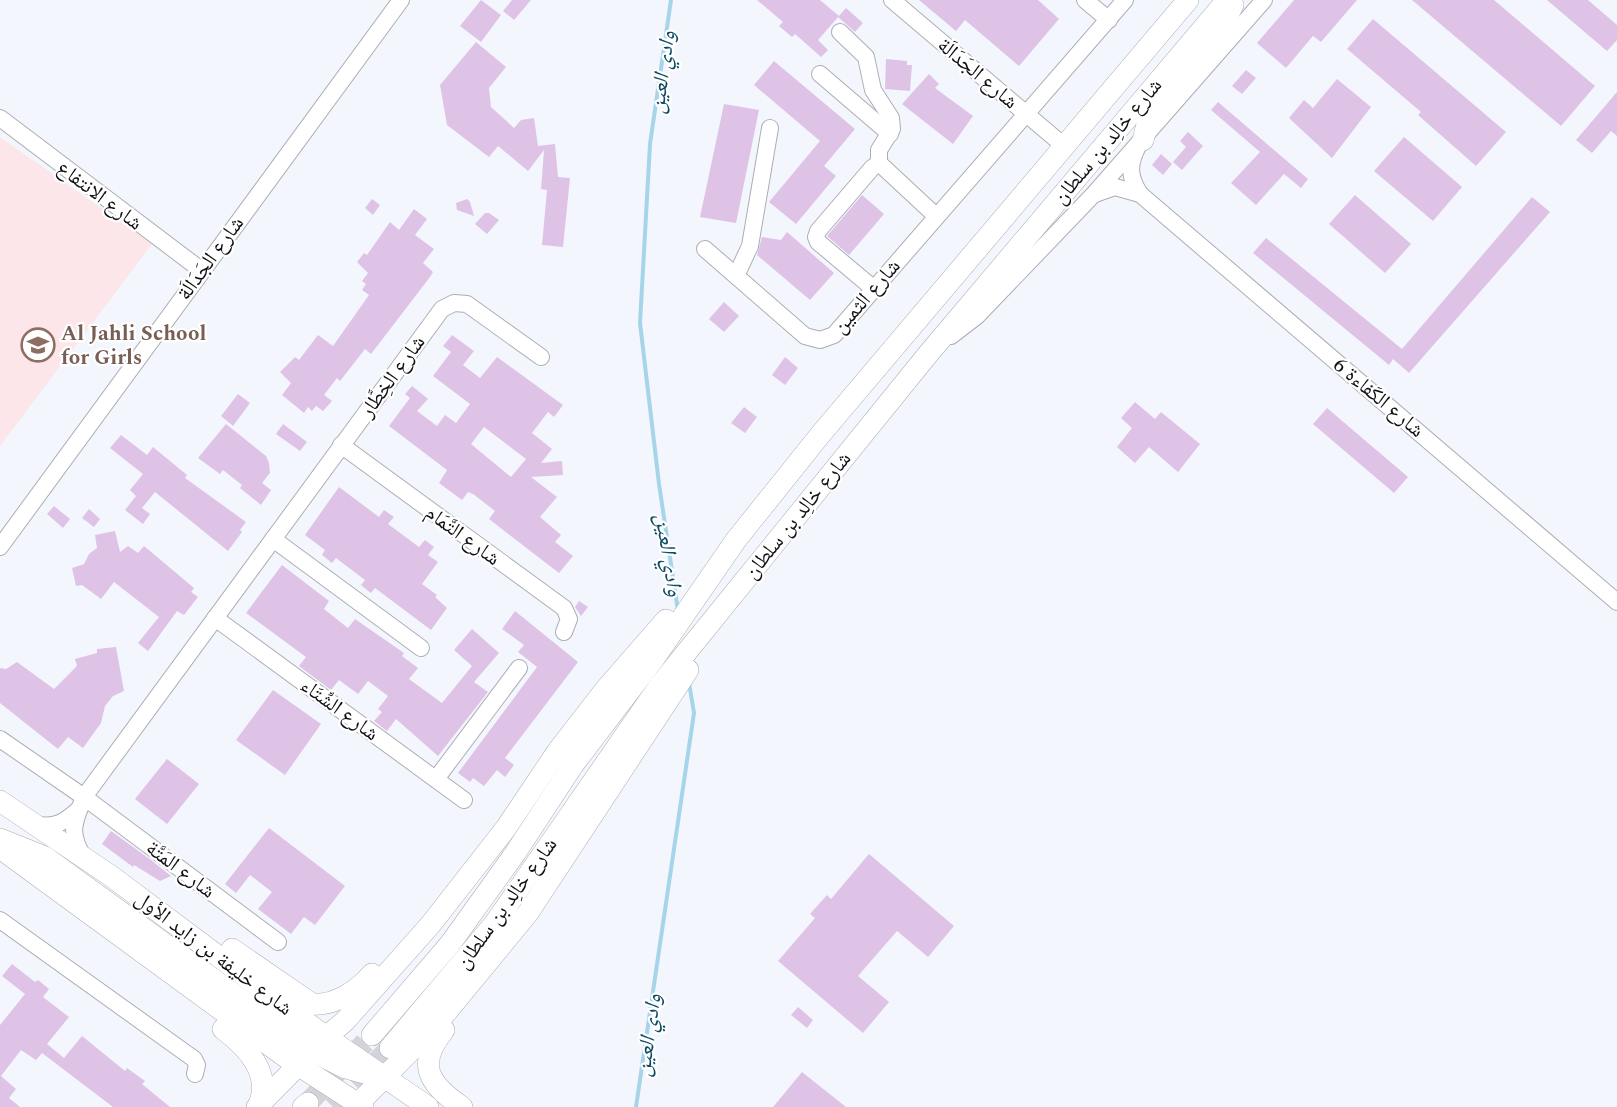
<svg xmlns="http://www.w3.org/2000/svg" width="1617" height="1107" font-family="Spectral,'Noto Naskh Arabic',serif">
<rect width="100%" height="100%" fill="#f4f6fd"/>
<path fill="#fce6e9" d="M0 137 152 244 0 446Z"/>
<g fill="none" stroke-linecap="round" stroke-linejoin="round">
<g stroke="#a6d4e9" stroke-width="4">
<path d="M671 0 650 144 640 323 659 484 678 611"/>
<path d="M636 1107 694 713 689 683"/>
</g>
</g>
<g fill="#dec3e7" fill-rule="evenodd">
<path d="M481 0 501 15 481 42 460 26Z"/>
<path d="M512 0H531L514 20 503 11Z"/>
<path d="M757 0H820L839 16 818 40 828 50 821 57 795 34 792 37 779 26 783 22Z"/>
<path d="M919 0H1038L1059 19 1019 66 965 20 956 31Z"/>
<path d="M1294 0H1357L1321 42 1313 36 1286 68 1257 43Z"/>
<path d="M1412 0H1494L1595 86 1561 126Z"/>
<path d="M1547 0H1588L1617 25V40L1607 51Z"/>
<path d="M846 8 863 23 855 32 838 17Z"/>
<path d="M1373 19 1506 132 1476 166 1418 115 1421 112 1347 49Z"/>
<path d="M476 42 506 67 489 88 491 107 514 128 521 120 534 118 538 146 555 144 558 177 570 178 563 247 542 245 547 190 541 189 544 150 528 171 498 146 489 157 447 125 440 85Z"/>
<path d="M886 59 907 61V65H912L910 91 885 89Z"/>
<path d="M774 61 855 129 824 166 836 176 796 224 769 202 820 141 754 85Z"/>
<path d="M1246 70 1256 78 1242 94 1232 86Z"/>
<path d="M929 74 939 84 935 88 973 116 953 144 902 104Z"/>
<path d="M1337 79 1371 107 1332 158 1289 118 1304 100 1313 108Z"/>
<path d="M1617 92V136L1611 131 1592 153 1576 140Z"/>
<path d="M1218 102 1308 179 1301 188 1284 174 1256 205 1231 183 1260 152 1211 110Z"/>
<path d="M724 104 759 110 736 223 700 217Z"/>
<path d="M1188 132 1203 146 1182 170 1173 162 1186 147 1180 141Z"/>
<path d="M1404 137 1462 187 1433 221 1374 171Z"/>
<path d="M1161 154 1172 164 1163 175 1152 165Z"/>
<path d="M862 195 884 214 849 255 827 236Z"/>
<path d="M1355 195 1411 244 1385 273 1329 224Z"/>
<path d="M1532 197 1550 212 1409 373 1393 359 1389 365 1253 253 1266 238 1402 349Z"/>
<path d="M372 199 380 205 373 215 365 208Z"/>
<path d="M467 199 470 202 474 216 457 210 456 203Z"/>
<path d="M414 209 427 219 415 235 434 249 423 263 433 272 430 277 371 354 365 349 340 381 337 378 324 395 332 401 323 411 316 406 312 411 308 407 304 413 282 395 291 383 280 372 295 357 299 360 318 335 333 346 369 295 362 290 366 284 362 281 368 273 357 262 364 253 367 255 390 222 399 230Z"/>
<path d="M485 213H489L499 220 487 234 475 224Z"/>
<path d="M787 232 834 273 810 300 757 255 762 237 781 240Z"/>
<path d="M724 302 739 316 724 332 709 319Z"/>
<path d="M452 335 474 351 463 365 480 378 497 357 563 405 554 417 548 412 532 433 552 449 541 463 562 461 563 475 531 477 557 497 540 517 561 535 555 542 573 556 559 573 489 519 495 511 473 494 468 492 462 500 439 483 447 470 389 426 410 398 405 394 412 386 428 399 417 411 437 426 445 415 456 423 470 404 433 376 451 352 443 346ZM484 427 526 459 511 477 471 444Z"/>
<path d="M785 357 798 368 785 385 772 375Z"/>
<path d="M238 394 250 403 233 426 221 416Z"/>
<path d="M1135 402 1155 419 1161 412 1200 444 1178 472 1149 447 1135 463 1117 447 1132 428 1121 418Z"/>
<path d="M744 407 757 417 745 433 731 423Z"/>
<path d="M1327 408 1408 477 1394 493 1313 424Z"/>
<path d="M226 424 266 456 269 463 270 473 262 483 271 490 261 505 240 488 242 485 223 470 220 474 198 458Z"/>
<path d="M283 424 307 442 300 451 276 434Z"/>
<path d="M121 435 147 455 153 447 187 475 185 478 246 522 240 530 242 532 228 551 155 492 142 508 150 514 143 524 125 510 136 496 130 490 143 474 110 448Z"/>
<path d="M339 487 379 517 384 510 394 517 388 524 419 547 425 540 434 547 428 555 438 562 422 584 437 595 435 597 447 608 431 630 375 588 371 593 367 590 361 585 365 580 336 558 332 563 322 555 325 550 305 535Z"/>
<path d="M54 506 70 519 63 528 47 514Z"/>
<path d="M89 509 100 519 94 527 82 518Z"/>
<path d="M115 531 120 552 128 546 138 553 144 546 194 588 191 592 198 597 184 615 177 611 148 651 138 643 159 617 114 582 101 599 82 585 76 586 72 568 84 564 89 554 97 548 95 535Z"/>
<path d="M282 565 329 601 324 609 348 628 355 619 404 653 402 656 418 668 409 679 442 703 472 666 454 650 472 629 499 653 474 682 488 692 438 756 396 719 387 731 374 721 382 712 378 709 388 696 368 681 358 694 339 680 331 690 299 666 306 657 246 613Z"/>
<path d="M579 601 588 607 581 616 575 607Z"/>
<path d="M515 611 578 662 505 758 514 765 505 777 497 770 484 786 473 778 470 782 458 773 537 667 518 652 524 645 502 629Z"/>
<path d="M116 647 124 691 113 696 105 706 101 723 83 748 68 737 58 749 0 703V668L6 669 17 662 54 689 77 666 75 659 97 653V649Z"/>
<path d="M273 690 321 724 285 775 236 740Z"/>
<path d="M167 759 199 784 167 824 135 799Z"/>
<path d="M269 828 345 886 315 925 304 917 291 934 258 909 272 892 250 875 236 893 225 884Z"/>
<path d="M111 831 151 860 171 876 160 881 134 865 133 867 102 844Z"/>
<path d="M869 854 954 926 928 957 897 931 858 976 889 1002 863 1033 778 961 815 918 810 914 827 895 831 899Z"/>
<path d="M12 964 35 982 38 980 49 989 43 997 69 1017 47 1044 64 1058 82 1036 125 1071 127 1068 145 1081 142 1084 170 1107H113L42 1053 36 1060 21 1050 1 1076 16 1089 9 1098 20 1107H0V1025L25 994 2 976Z"/>
<path d="M798 1007 813 1020 807 1028 791 1015Z"/>
<path d="M802 1072 846 1107H773Z"/>
</g>
<g fill="none" stroke-linecap="round" stroke-linejoin="round">
<g stroke="#d2d4da" stroke-width="21" stroke-dasharray="21 10" stroke-linecap="butt">
<path d="M308 1103 372 1035"/>
<path d="M333 1107 390 1048"/>
</g>
<g stroke="#acaeb4" stroke-width="18">
<g id="minor">
<path d="M892 0 1064 146"/>
<path d="M1085 0 1109 20"/>
<path d="M840 32 866 57 873 90 891 118 892 129 879 150V163"/>
<path d="M820 74 890 134"/>
<path d="M0 118 201 270"/>
<path d="M1138 146C1128 165 1129 177 1140 194L1617 602"/>
<path d="M879 163 936 216"/>
<path d="M1095 194 1115 187 1140 194"/>
<path d="M705 249 805 336 820 340 834 335 1125 0"/>
<path d="M736 276 750 246 770 128"/>
<path d="M874 289 818 242 816 237 818 231 872 168 879 163"/>
<path d="M951 336 977 316 1094 194 1264 0"/>
<path d="M341 445 564 608 569 619 564 632"/>
<path d="M273 539 421 648"/>
<path d="M0 547 401 0"/>
<path d="M215 618 464 800"/>
<path d="M0 739 84 797 278 942"/>
<path d="M436 779 519 668"/>
<path d="M34 824C55 829 65 822 80 808"/>
<path d="M84 858C68 832 74 823 84 797L442 309 454 303 467 304 541 357"/>
<path d="M0 920 194 1059 197 1065 195 1074"/>
</g>
</g>
<g stroke="#acaeb4" stroke-width="22">
<g id="major">
<path d="M1143 140 1149 117 1215 40 1233 5"/>
<path d="M0 801 111 876 326 1037 428 1107"/>
<path d="M0 839 45 857 312 1051 346 1068 364 1073"/>
<path d="M0 848 287 1058 363 1107"/>
<path d="M232 949 312 1004C335 1006 357 991 372 974"/>
<path d="M223 1029C247 1047 272 1073 259 1105"/>
<path d="M444 1030C416 1064 428 1084 462 1107"/>
<path d="M372 1035 450 944 516 852 573 765 653 660 736 540 820 435 1188 0"/>
<path d="M390 1048 495 923 660 685 929 353 1227 0"/>
<path d="M257 1107 326 1037 345 1021 431 924 506 828 557 752 605 690 666 620"/>
<path d="M303 1107 308 1103"/>
<path d="M355 1107 435 1026 528 913 688 670"/>
</g>
</g>
<use href="#minor" stroke="#fff" stroke-width="16"/>
<use href="#major" stroke="#fff" stroke-width="21"/>
</g>
<defs>
<g id="school-ring" transform="scale(1.725)"><circle r="9.5" fill="#fff" stroke="#8d6e63" stroke-width="1.5"/><path d="M0-5L7-2L0 1L-7-2ZM-4 1L0 2.5L4 1V4Q0 6-4 4Z" fill="#8d6e63"/></g>
</defs>
<g fill-rule="evenodd">
<use href="#school-ring" x="38" y="345"/>
</g>
<g text-anchor="middle" stroke-width="4.5" stroke-linejoin="round" paint-order="stroke">
<g font-size="21" fill="#101013" stroke="#fff">
<text transform="translate(978 73) rotate(40)" y="7">شارع الجَدَالَة</text>
<text transform="translate(1107 141) rotate(-50)" y="7">شارع خالِد بن سلطان</text>
<text transform="translate(100 195) rotate(37)" y="7">شارع الانتفاع</text>
<text transform="translate(210 258) rotate(-54)" y="7">شارع الجَدَالَة</text>
<text transform="translate(866 296) rotate(-49)" y="7">شارع الثمين</text>
<text transform="translate(392 376) rotate(-54)" y="7">شارع الخِطَّار</text>
<text transform="translate(1379 397) rotate(40)" y="7">شارع الكَفاءة 6</text>
<text transform="translate(797 515) rotate(-51)" y="7">شارع خالِد بن سلطان</text>
<text transform="translate(463 535) rotate(36)" y="7">شارع التَّمَام</text>
<text transform="translate(340 709) rotate(36)" y="7">شارع الشِّتَاء</text>
<text transform="translate(181 869) rotate(37)" y="7">شارع المَتَّة</text>
<text transform="translate(506 903) rotate(-54)" y="7">شارع خالِد بن سلطان</text>
<text transform="translate(214 953) rotate(37)" y="7">شارع خليفة بن زايد الأول</text>
</g>
<g font-size="21" font-weight="bold" fill="#785e54" stroke="#fff" text-anchor="start">
<text x="61" y="340">Al Jahli School<tspan x="61" dy="24">for Girls</tspan></text>
</g>
<g font-size="22" font-style="italic" fill="#0d4b61" stroke="#fff">
<text transform="translate(661 72) rotate(-82)" y="8">وادي العين</text>
<text transform="translate(670 555) rotate(81)" y="8">وادي العين</text>
<text transform="translate(647 1035) rotate(-82)" y="8">وادي العين</text>
</g>
</g>
</svg>
